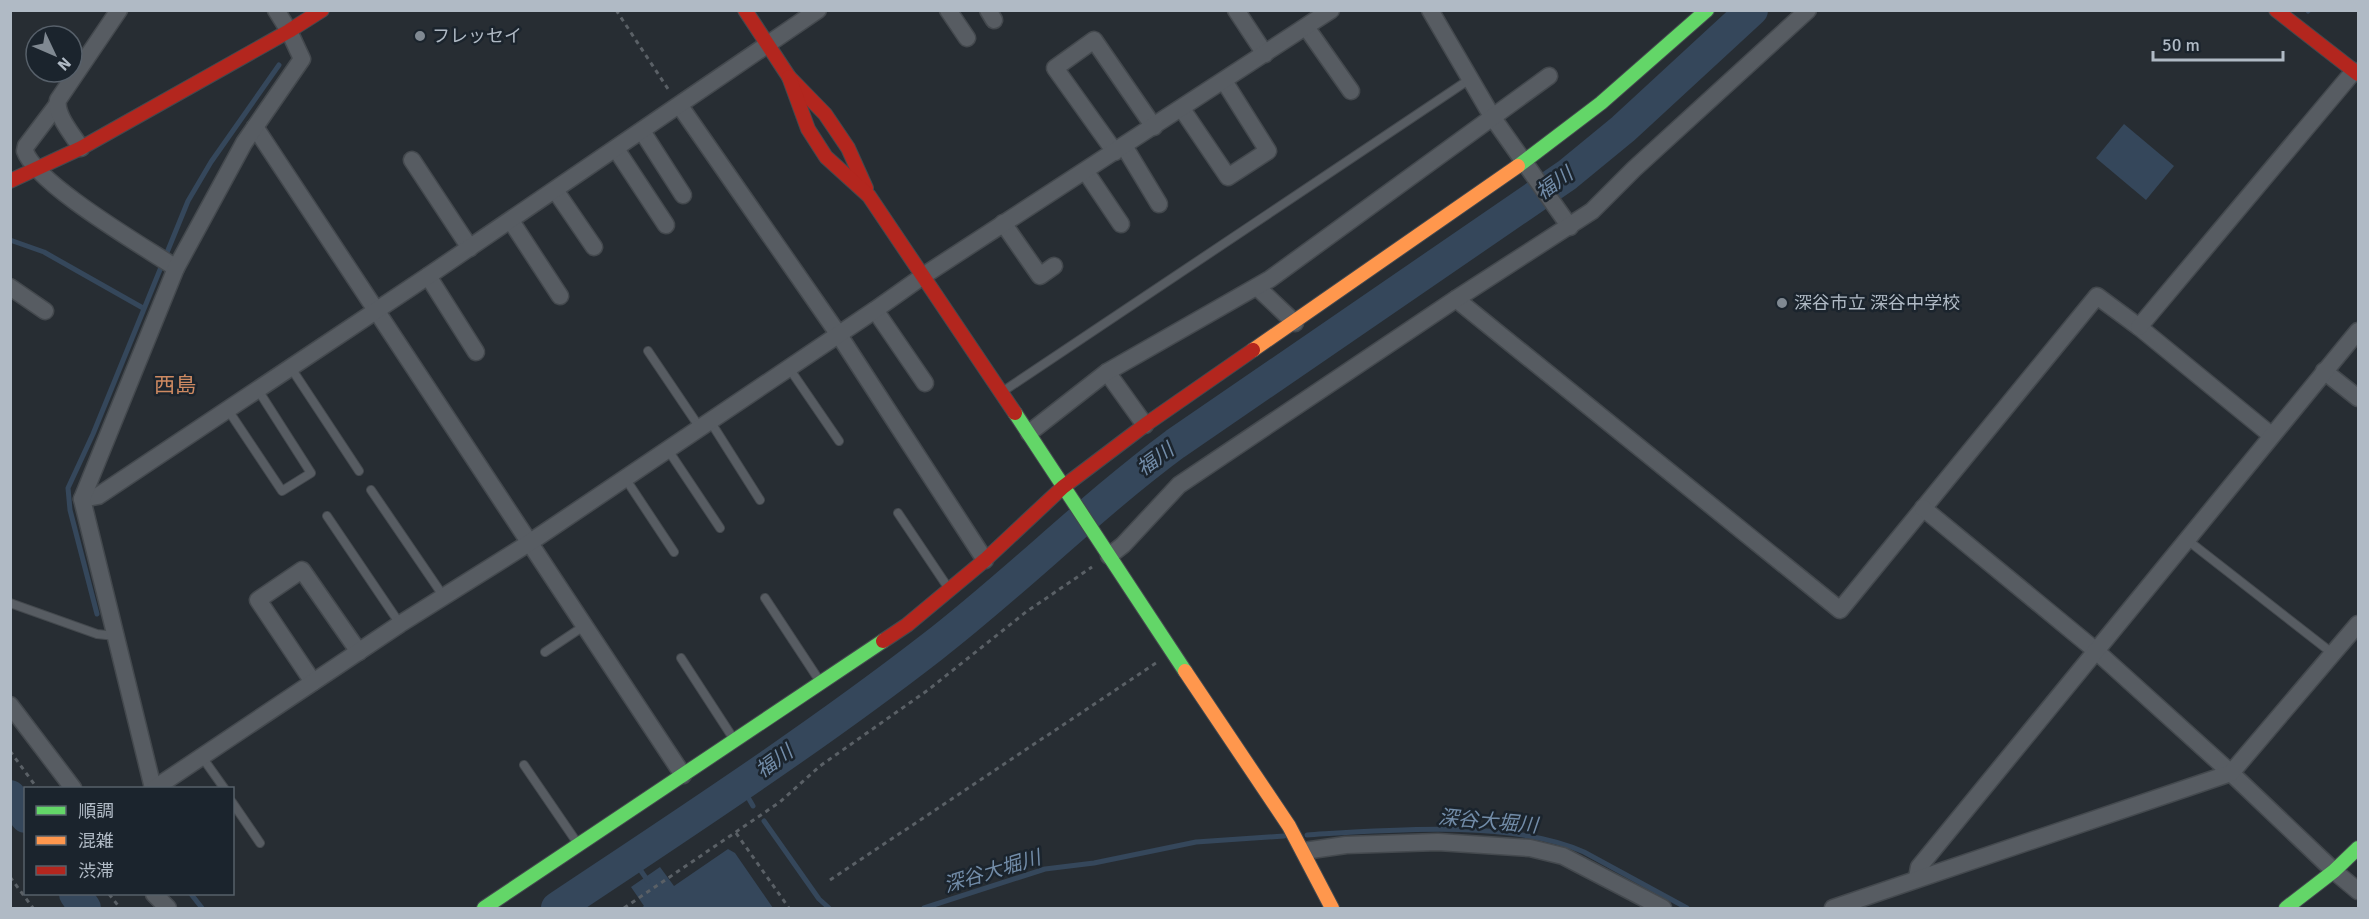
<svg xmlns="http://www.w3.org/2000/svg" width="2369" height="919" font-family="Signika,'Noto Sans JP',sans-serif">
<rect width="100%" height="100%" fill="#272d33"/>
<g fill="#35475b">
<path d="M2124 124 2174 166 2146 200 2096 158Z"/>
<path d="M728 849 735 853 773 908H641L644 906 631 887 660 867 674 886Z"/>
</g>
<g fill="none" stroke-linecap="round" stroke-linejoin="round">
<g stroke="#35475b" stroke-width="5">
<path d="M2308 11 2309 10"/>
<path d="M10 240 44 252 143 308"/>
<path d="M97 614 70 510 68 488 93 434 188 201 211 162 279 65"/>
<path d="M741 785 753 806"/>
<path d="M764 821 819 899 829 908"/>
<path d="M1307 835C1387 830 1511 819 1584 852L1687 908"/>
<path d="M632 858 648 881"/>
<path d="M191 894 202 908"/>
<path d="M924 908 1045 869 1094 863 1196 842 1284 836"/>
</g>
<g stroke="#35475b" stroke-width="32">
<path d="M10 796 26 817"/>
<path d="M75 894 85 908"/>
<path d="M557 908C683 824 812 740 932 647 1016 582 1090 507 1175 444L1567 175 1623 129 1752 10"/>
</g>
<g stroke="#44494e" stroke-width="10">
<g id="lane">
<path d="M648 351 700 428"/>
<path d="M291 368 359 471"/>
<path d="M789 368 839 441"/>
<path d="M1002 392 1470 79"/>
<path d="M228 410 282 491 311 473 258 390"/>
<path d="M710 421 760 500"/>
<path d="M668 450 720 528"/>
<path d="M625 478 674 552"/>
<path d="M371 490 444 597"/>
<path d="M898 513 949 589"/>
<path d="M327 516 400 624"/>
<path d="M2186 539 2332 653"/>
<path d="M765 598 819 680"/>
<path d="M10 603 97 634 115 636"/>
<path d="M545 652 584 626"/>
<path d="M681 658 733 738"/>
<path d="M202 757 224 788"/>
<path d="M524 765 578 844"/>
<path d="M232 802 260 843"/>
</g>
</g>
<g stroke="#44494e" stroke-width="19">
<g id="street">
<path d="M948 10 967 38"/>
<path d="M988 10 994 20"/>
<path d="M1236 10 1265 54"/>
<path d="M1430 10 1493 118 1570 227"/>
<path d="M1306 27 1351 91"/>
<path d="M57 105 26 146 25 151C36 184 143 246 176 268"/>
<path d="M680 106 839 335 985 560"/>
<path d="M1182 109 1228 177 1268 151 1224 81"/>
<path d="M255 127 683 775"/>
<path d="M642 131 683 195"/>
<path d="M1124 146 1159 204"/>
<path d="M81 148C73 135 55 115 58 100L119 10"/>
<path d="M616 149 666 225"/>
<path d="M1115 152 1055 68 1094 40 1154 127"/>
<path d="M412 160 470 248"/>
<path d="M1086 172 1121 224"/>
<path d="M555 190 594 247"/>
<path d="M511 221 560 296"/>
<path d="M1003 223 1040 276 1054 266"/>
<path d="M428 276 476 352"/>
<path d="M10 287 45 311"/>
<path d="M1257 287 1295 323"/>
<path d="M1456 299 1840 610 2097 296 2139 327 2271 435"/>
<path d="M875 310 925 383"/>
<path d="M2139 327 2354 71"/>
<path d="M2324 371 2358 398"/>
<path d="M1107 372 1145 425"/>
<path d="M1029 433 1107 372 1270 279 1549 76"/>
<path d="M82 499 98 496 428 276 818 10"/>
<path d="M1923 508 2095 650 2231 773 2334 871 2358 891"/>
<path d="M1109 556 1123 545 1179 485 1456 299 1592 211 1634 169 1808 10"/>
<path d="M313 682 258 600 302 570 359 652"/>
<path d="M10 705 73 788"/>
<path d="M153 788 82 499 176 268 244 143 302 59 289 31 276 10"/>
<path d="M155 788 400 624 529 543 875 310 923 276 1331 10"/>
<path d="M1304 851 1346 845 1438 842 1530 848 1563 856 1663 908"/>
<path d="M1917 878 1919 867 2358 331"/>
<path d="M154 894 168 908"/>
<path d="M1833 908 2231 773 2358 624"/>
</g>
</g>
<g stroke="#44494e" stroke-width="16">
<g id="fast">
<path d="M1518 166 1601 103 1707 10"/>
<path d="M1015 413 1185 671"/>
<path d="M484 908 883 641"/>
<path d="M2286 908 2334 871 2358 848"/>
</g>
</g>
<g stroke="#44494e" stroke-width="16">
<g id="slow">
<path d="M1253 350 1518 166"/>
<path d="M1185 671 1289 826 1332 908"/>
</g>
</g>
<g stroke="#44494e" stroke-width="16">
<g id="jam">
<path d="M745 10 789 77 825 114 848 148 866 188"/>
<path d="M2276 10 2358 74"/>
<path d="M789 77 808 129 826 157 869 196 1015 413"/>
<path d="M10 181 81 148 289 31 322 10"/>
<path d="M883 641 907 625 985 560 1063 487 1145 425 1253 350"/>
</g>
</g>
<g stroke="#5a6066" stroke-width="3" stroke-dasharray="4.5 4.5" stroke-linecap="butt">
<path d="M616 10 670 92"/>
<path d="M10 751 37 788"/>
<path d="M736 833 789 908"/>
<path d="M10 877 33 908"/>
<path d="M830 880 1156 663"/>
<path d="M109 894 120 908"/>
<path d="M624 908 780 802 820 766 928 690 1026 612 1092 567"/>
</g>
<use href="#lane" stroke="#575c62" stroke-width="8"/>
<use href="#street" stroke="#575c62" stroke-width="16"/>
<use href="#fast" stroke="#63d668" stroke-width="14"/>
<use href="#slow" stroke="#ff974d" stroke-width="14"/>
<use href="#jam" stroke="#b3261e" stroke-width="14"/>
</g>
<g fill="#808992" stroke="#1b242d" stroke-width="2">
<circle cx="420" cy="36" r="6"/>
<circle cx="1782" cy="303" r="6"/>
</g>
<g text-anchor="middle" stroke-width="5" stroke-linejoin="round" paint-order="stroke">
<g font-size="18" fill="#b0bac5" stroke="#1b242d" text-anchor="start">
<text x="432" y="42">フレッセイ</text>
<text x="1794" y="309">深谷市立 深谷中学校</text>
</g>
<g font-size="20" font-style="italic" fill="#728ca8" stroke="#1b242d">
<text transform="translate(1554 183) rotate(-36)" y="7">福川</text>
<text transform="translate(1155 459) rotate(-36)" y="7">福川</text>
<text transform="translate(774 761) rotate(-36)" y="7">福川</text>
<text transform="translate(1488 821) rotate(5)" y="7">深谷大堀川</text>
<text transform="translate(992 871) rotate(-17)" y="7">深谷大堀川</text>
</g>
<g font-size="21" fill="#ce8a62" stroke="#1b242d">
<text x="175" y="392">西島</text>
</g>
</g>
<rect width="2369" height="919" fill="none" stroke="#b0bac5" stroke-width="24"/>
<rect x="24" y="787" width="210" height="108" fill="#1b242d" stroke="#57606a" stroke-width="1.5"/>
<rect x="36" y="806" width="30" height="9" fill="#63d668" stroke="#57606a" stroke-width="1.5"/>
<text x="78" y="817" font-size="18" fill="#b0bac5">順調</text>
<rect x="36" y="836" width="30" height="9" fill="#ff974d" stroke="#57606a" stroke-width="1.5"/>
<text x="78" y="847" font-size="18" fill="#b0bac5">混雑</text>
<rect x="36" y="866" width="30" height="9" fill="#b3261e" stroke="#57606a" stroke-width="1.5"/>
<text x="78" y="877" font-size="18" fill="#b0bac5">渋滞</text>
<g transform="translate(54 54) rotate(134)"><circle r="28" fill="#1b242d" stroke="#57606a" stroke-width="1.5"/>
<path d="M0-4.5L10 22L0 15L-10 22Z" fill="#808992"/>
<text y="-9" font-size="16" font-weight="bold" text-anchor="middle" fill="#b0bac5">N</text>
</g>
<path d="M2153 51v9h130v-9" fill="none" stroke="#b0bac5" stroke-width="3"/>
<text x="2162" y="51" font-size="18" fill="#b0bac5" stroke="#1b242d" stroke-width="4.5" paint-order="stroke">50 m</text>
</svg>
